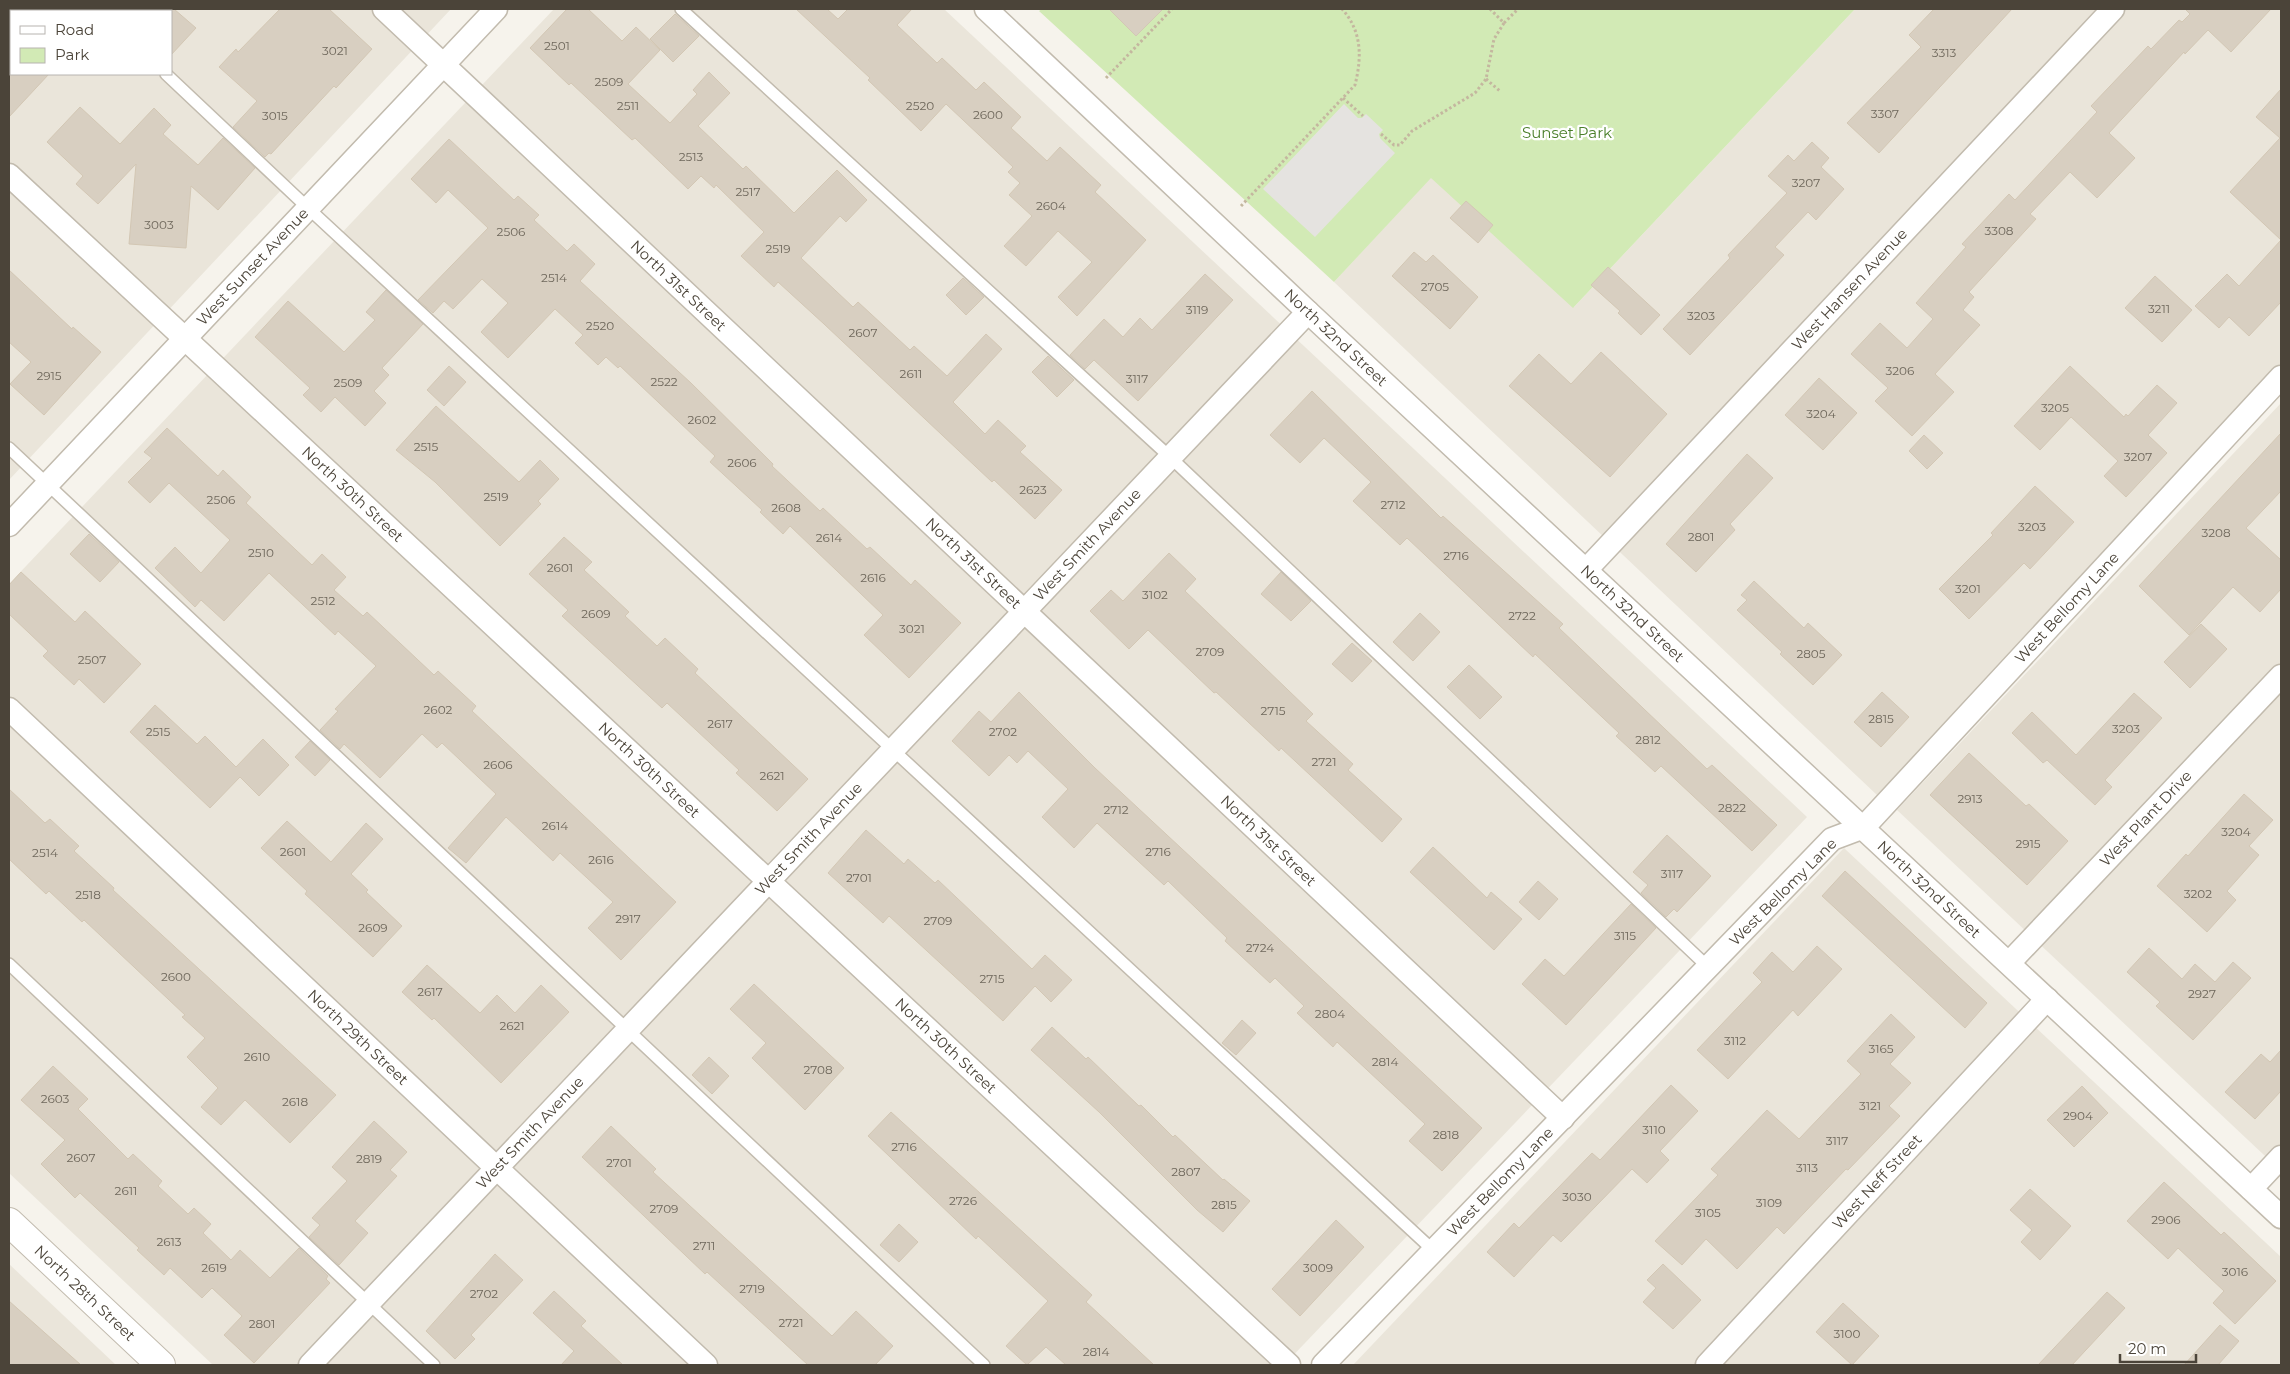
<svg xmlns="http://www.w3.org/2000/svg" width="2290" height="1374" font-family="Montserrat,sans-serif">
<rect width="100%" height="100%" fill="#f6f3ec"/>
<g fill="#eae5da" fill-rule="evenodd">
<path d="M9 9H451L9 480ZM11 11H171V74H11Z"/>
<path d="M554 9H944L1807 817 1284 1365H213L9 1173V584Z"/>
<path d="M1855 9H2281V366L1877 795 1334 282 1431 177 1574 307Z"/>
<path d="M2281 403V1171L1897 810Z"/>
<path d="M1844 848 2281 1257V1365H1353Z"/>
<path d="M9 1264 116 1365H9Z"/>
</g>
<path fill="#d2eab5" d="M1042 9H1855L1573 308 1431 178 1334 282 1039 11Z"/>
<path fill="#e5e3e0" d="M1344 104 1358 118H1362L1366 114 1383 130 1379 134 1380 138 1395 153 1315 237 1263 189Z"/>
<g fill="#d8cfc1" stroke="#d3c7b4">
<path d="M171 9H174L196 28 171 55Z"/>
<path d="M280 9H329L372 49 336 88 334 86 271 154 269 153 265 157 233 127 257 101 219 67 236 49 238 52Z"/>
<path d="M567 9H588L622 41 636 27 660 50 628 84 670 123 697 94 693 90 709 72 730 93 698 126 743 169 746 166 794 213 837 170 867 200 846 222 840 216 801 258 853 307 858 302 910 350 914 346 947 376 986 334 1002 349 953 402 985 434 998 420 1026 446 1020 452 1062 490 1035 519 994 480 992 482 824 324 778 282 774 287 741 256 764 232 716 185 714 188 701 176 688 189 635 138 632 140 571 83 569 85 530 48Z"/>
<path d="M796 9H827L838 19 848 9H912L897 25 937 63 942 58 976 90 984 82 1021 117 1011 128 1047 161 1060 147 1101 185 1095 192 1146 240 1077 316 1058 297 1092 262 1058 231 1026 266 1004 246 1032 216 1009 195 1020 183 1008 172 1013 167 946 104 921 131 868 80 870 78Z"/>
<path d="M1109 9H1163L1136 36Z"/>
<path d="M1934 9H2012L1879 153 1847 123 1921 47 1909 35Z"/>
<path d="M2185 9H2271L2231 52 2208 30 2185 54 2184 52 2109 133 2135 158 2097 198 2070 172 2030 214 2036 219 1969 292 1974 297 1963 310 1980 325 1935 374 1954 392 1912 436 1875 401 1888 388 1851 354 1880 323 1907 348 1933 319 1916 303 1966 247 1962 244 2009 194 2015 200 2097 112 2091 106 2148 46 2151 49 2179 20 2182 22 2190 14Z"/>
<path d="M675 14 699 36 673 62 650 39Z"/>
<path d="M9 74H49L9 117Z"/>
<path d="M2281 89V302L2249 336 2229 317 2219 328 2195 306 2227 274 2239 286 2281 240 2230 192 2280 138 2256 117Z"/>
<path d="M80 107 120 144 154 108 171 125 163 134 198 165 223 138 255 168 218 210 191 186 186 248 129 244 136 164 98 204 76 184 83 176 47 142Z"/>
<path d="M449 139 514 200 518 196 539 215 534 220 567 251 574 244 595 264 580 281 691 383 773 464 772 466 820 511 823 508 867 549 870 547 911 585 915 580 961 623 909 678 864 635 883 615 790 526 783 534 760 512 762 510 710 462 715 456 620 366 618 368 606 357 598 365 575 343 583 335 555 309 508 358 481 332 508 303 482 279 453 309 444 301 433 313 418 300 488 228 448 190 436 203 411 179Z"/>
<path d="M1812 142 1829 158 1821 167 1844 189 1816 220 1808 212 1775 247 1784 255 1690 355 1663 329 1730 258 1728 255 1787 193 1768 176 1788 155 1794 161Z"/>
<path d="M1466 201 1493 225 1478 243 1450 218Z"/>
<path d="M1414 252 1426 262 1433 255 1478 297 1450 329 1392 276Z"/>
<path d="M1608 267 1660 315 1641 335 1618 313 1620 311 1591 285Z"/>
<path d="M9 270 72 329 73 327 101 352 44 415 10 384 31 362 9 342Z"/>
<path d="M1205 274 1233 300 1138 401 1094 360 1085 369 1070 355 1104 319 1123 337 1140 318 1152 330Z"/>
<path d="M2155 276 2192 310 2162 342 2125 308Z"/>
<path d="M963 278 984 297 966 315 946 295Z"/>
<path d="M386 290 423 324 382 368 389 375 374 391 386 403 365 426 335 397 321 412 303 395 310 388 255 337 288 301 344 352 375 320 366 312Z"/>
<path d="M1601 352 1667 414 1610 477 1509 386 1539 354 1571 384Z"/>
<path d="M1048 356 1074 380 1057 397 1032 372Z"/>
<path d="M449 366 466 382 444 406 427 390Z"/>
<path d="M2070 366 2124 417 2126 414 2128 416 2157 385 2177 403 2148 435 2167 453 2126 497 2104 476 2118 461 2071 417 2040 450 2014 426Z"/>
<path d="M1819 378 1857 413 1823 450 1785 415Z"/>
<path d="M1312 391 1441 518 1443 516 1563 624 1559 628 1707 769 1712 765 1777 825 1752 851 1661 766 1655 772 1616 736 1619 733 1535 654 1533 657 1407 538 1400 545 1353 501 1371 482 1324 438 1300 463 1270 435Z"/>
<path d="M436 406 519 482 540 460 559 479 538 501 541 504 500 546 435 482 396 450Z"/>
<path d="M167 428 218 476 223 470 251 497 246 503 312 565 322 554 346 577 334 590 363 616 367 612 434 675 438 671 476 706 472 711 676 902 621 960 588 928 613 902 560 853 553 861 506 817 466 863 448 848 496 794 442 743 437 748 422 734 380 778 344 744 340 749 320 730 338 711 335 709 376 666 338 631 335 635 269 573 224 621 201 600 195 607 155 568 175 547 201 573 230 540 169 483 150 503 128 482 152 458 144 452Z"/>
<path d="M2281 433V491L2246 528 2281 560V589L2260 612 2233 587 2189 635 2139 586Z"/>
<path d="M1924 435 1943 453 1927 469 1909 451Z"/>
<path d="M1747 454 1773 478 1730 524 1735 530 1696 572 1666 544Z"/>
<path d="M2035 486 2074 522 2030 569 2024 563 1969 619 1939 589 1993 535 1991 533Z"/>
<path d="M89 534 119 562 100 582 70 554Z"/>
<path d="M564 537 592 562 584 570 629 612 625 616 657 646 665 638 698 669 695 673 808 779 777 811 736 773 739 770 667 703 662 708 562 616 568 610 529 574Z"/>
<path d="M1169 553 1196 579 1185 591 1313 714 1306 721 1353 764 1348 770 1402 819 1382 842 1281 748 1279 751 1216 692 1214 693 1148 630 1129 649 1090 611 1111 590 1123 601Z"/>
<path d="M21 572 75 622 85 611 141 664 104 703 79 679 74 685 43 656 48 651 9 614V585Z"/>
<path d="M1281 572 1311 601 1291 621 1261 594Z"/>
<path d="M1754 581 1804 628 1808 623 1842 655 1813 685 1780 654 1782 652 1737 610 1747 600 1741 595Z"/>
<path d="M1420 613 1440 632 1413 661 1393 642Z"/>
<path d="M2201 624 2227 649 2190 688 2164 662Z"/>
<path d="M1352 643 1372 661 1352 682 1332 664Z"/>
<path d="M1469 665 1502 697 1480 719 1447 687Z"/>
<path d="M1019 692 1095 768 1482 1128 1442 1171 1409 1141 1425 1124 1337 1042 1333 1047 1297 1013 1304 1006 1275 978 1270 983 1225 941 1227 938 1168 881 1164 885 1097 823 1074 848 1042 817 1068 789 1028 751 1017 763 1009 755 989 776 952 741 979 711 991 722Z"/>
<path d="M1882 692 1909 717 1881 747 1854 722Z"/>
<path d="M2134 693 2162 718 2105 780 2112 787 2095 805 2047 760 2043 763 2012 733 2032 712 2076 755Z"/>
<path d="M155 705 197 744 205 736 236 767 263 739 289 765 259 796 240 777 210 808 130 732Z"/>
<path d="M310 741 330 760 315 776 295 757Z"/>
<path d="M1969 753 2026 806 2029 804 2068 841 2027 885 1930 795Z"/>
<path d="M9 789 45 823 50 819 79 846 74 851 114 888 113 890 336 1095 290 1143 245 1100 221 1125 201 1107 218 1088 187 1057 205 1038 182 1017 185 1015 84 920 82 922 49 891 46 894 9 859Z"/>
<path d="M2244 794 2273 820 2249 846 2259 855 2227 891 2236 900 2207 932 2157 886 2186 854 2188 856Z"/>
<path d="M287 821 331 862 366 823 383 839 351 874 368 890 366 892 402 926 373 957 305 894 307 891 261 848Z"/>
<path d="M866 830 904 864 908 859 935 883 938 880 1032 969 1045 955 1072 980 1051 1002 1035 986 1003 1021 889 916 883 923 828 873Z"/>
<path d="M1667 835 1711 876 1677 912 1674 909 1666 917 1641 893 1648 885 1633 872Z"/>
<path d="M1433 847 1487 898 1491 892 1522 919 1494 950 1410 872Z"/>
<path d="M1845 871 1987 1003 1965 1028 1822 896Z"/>
<path d="M1538 881 1558 899 1539 920 1519 902Z"/>
<path d="M1631 904 1656 928 1566 1025 1522 984 1545 959 1564 976Z"/>
<path d="M1817 946 1842 969 1798 1016 1793 1010 1728 1079 1697 1050 1762 982 1753 973 1772 952 1793 972Z"/>
<path d="M2149 948 2182 979 2195 964 2215 982 2233 962 2251 978 2193 1040 2156 1006 2160 1002 2127 972Z"/>
<path d="M427 965 480 1013 497 995 515 1013 541 985 569 1012 501 1083 434 1018 432 1020 402 992Z"/>
<path d="M754 984 844 1068 805 1110 752 1058 766 1043 730 1009Z"/>
<path d="M1891 1014 1915 1037 1890 1064 1911 1083 1889 1106 1900 1116 1848 1170 1846 1169 1784 1234 1777 1227 1737 1269 1706 1239 1682 1265 1655 1241 1718 1175 1711 1169 1767 1110 1799 1139 1861 1074 1847 1061Z"/>
<path d="M1242 1020 1256 1033 1236 1055 1222 1043Z"/>
<path d="M1052 1027 1086 1059 1088 1057 1139 1106 1141 1105 1173 1137 1175 1135 1223 1180 1224 1179 1250 1201 1223 1232 1197 1210 1099 1112 1031 1050Z"/>
<path d="M2281 1050V1091L2255 1119 2225 1092 2261 1054 2270 1062Z"/>
<path d="M709 1057 729 1076 712 1094 692 1075Z"/>
<path d="M53 1066 88 1099 78 1109 128 1159 133 1154 162 1181 158 1186 188 1214 194 1208 211 1224 203 1233 231 1260 240 1250 270 1278 299 1248 328 1276 326 1279 330 1283 254 1363 224 1335 242 1316 212 1288 202 1298 170 1268 164 1275 137 1250 139 1248 80 1193 75 1198 41 1164 65 1140 21 1100Z"/>
<path d="M1671 1085 1698 1111 1660 1151 1669 1160 1647 1183 1632 1169 1561 1242 1553 1235 1514 1277 1487 1252 1514 1223 1519 1228 1592 1153 1600 1160Z"/>
<path d="M2082 1086 2108 1113 2074 1147 2047 1120Z"/>
<path d="M891 1112 1092 1295 1086 1302 1154 1365H1066L1046 1347 1027 1365 1006 1346 1048 1301 978 1236 976 1239 868 1136Z"/>
<path d="M374 1121 407 1152 390 1170 397 1176 355 1221 368 1233 339 1265 309 1237 320 1225 312 1218 347 1181 332 1167Z"/>
<path d="M611 1126 656 1169 653 1172 832 1336 856 1311 893 1346 875 1365H808L707 1272 705 1274 582 1157Z"/>
<path d="M2164 1182 2221 1235 2224 1232 2276 1281 2235 1324 2213 1303 2224 1291 2178 1248 2168 1259 2127 1221Z"/>
<path d="M2030 1189 2071 1226 2040 1260 2021 1242 2032 1230 2010 1210Z"/>
<path d="M1336 1220 1364 1247 1300 1316 1272 1289Z"/>
<path d="M899 1224 918 1242 899 1262 880 1245Z"/>
<path d="M495 1254 523 1280 471 1335 475 1339 455 1359 426 1331Z"/>
<path d="M1663 1264 1701 1300 1673 1329 1643 1302 1656 1288 1647 1280Z"/>
<path d="M554 1291 586 1321 581 1326 623 1365H561L574 1351 533 1313Z"/>
<path d="M2107 1292 2125 1308 2072 1365H2038Z"/>
<path d="M9 1301 81 1365H9Z"/>
<path d="M1843 1303 1879 1336 1852 1365 1816 1332Z"/>
<path d="M2220 1325 2239 1341 2218 1365H2184Z"/>
</g>
<g fill="none" stroke-linecap="round" stroke-linejoin="round">
<g stroke="#c2bbae" stroke-width="14">
<g id="service">
<path d="M97 9 100 11"/>
<path d="M681 9 1170 457 1708 967"/>
<path d="M166 74 308 208 1434 1251"/>
<path d="M9 448 984 1365"/>
<path d="M9 964 434 1365"/>
</g>
</g>
<g stroke="#c2bbae" stroke-width="25">
<g id="minor">
<path id="s1" d="M384 9 1563 1118"/>
<path id="s2" d="M986 9 1308 312 2281 1217"/>
<path id="s3" d="M9 175 1289 1365"/>
<path id="s4" d="M9 525 496 9"/>
<path id="s5" d="M1586 570 2113 9"/>
<path id="s6" d="M9 709 706 1365"/>
<path id="s7" d="M2009 963 2281 676"/>
<path d="M2251 1189 2281 1157"/>
<path id="s8" d="M310 1365 1308 312"/>
<path id="s9" d="M1323 1365 1832 839 1864 827 2281 377"/>
<path id="s10" d="M1707 1365 2047 999"/>
</g>
</g>
<g stroke="#c2bbae" stroke-width="30">
<g id="tertiary">
<path id="s11" d="M9 1222 161 1365"/>
</g>
</g>
<g stroke="#c4b79f" stroke-width="3" stroke-dasharray="2.5 2.5" stroke-linecap="butt">
<path d="M1504 23 1518 9"/>
<path d="M1106 78 1172 9"/>
<path d="M1486 79 1501 92"/>
<path d="M1343 98 1363 116"/>
<path d="M1381 134 1394 145H1400L1412 131 1475 93 1486 79 1494 39 1504 23 1490 9"/>
<path d="M1241 206 1355 85C1362 57 1362 31 1342 9"/>
</g>
<use href="#service" stroke="#fff" stroke-width="11"/>
<use href="#minor" stroke="#fff" stroke-width="22"/>
<use href="#tertiary" stroke="#fff" stroke-width="28"/>
</g>
<g text-anchor="middle" stroke-width="4.5" stroke-linejoin="round" paint-order="stroke">
<g font-size="12" fill="#6e675b">
<text x="557" y="50">2501</text>
<text x="335" y="55">3021</text>
<text x="1944" y="57">3313</text>
<text x="609" y="86">2509</text>
<text x="628" y="110">2511</text>
<text x="920" y="110">2520</text>
<text x="1885" y="118">3307</text>
<text x="988" y="119">2600</text>
<text x="275" y="120">3015</text>
<text x="691" y="161">2513</text>
<text x="1806" y="187">3207</text>
<text x="748" y="196">2517</text>
<text x="1051" y="210">2604</text>
<text x="159" y="229">3003</text>
<text x="1999" y="235">3308</text>
<text x="511" y="236">2506</text>
<text x="778" y="253">2519</text>
<text x="554" y="282">2514</text>
<text x="1435" y="291">2705</text>
<text x="2159" y="313">3211</text>
<text x="1197" y="314">3119</text>
<text x="1701" y="320">3203</text>
<text x="600" y="330">2520</text>
<text x="863" y="337">2607</text>
<text x="1900" y="375">3206</text>
<text x="911" y="378">2611</text>
<text x="49" y="380">2915</text>
<text x="1137" y="383">3117</text>
<text x="664" y="386">2522</text>
<text x="348" y="387">2509</text>
<text x="2055" y="412">3205</text>
<text x="1821" y="418">3204</text>
<text x="702" y="424">2602</text>
<text x="426" y="451">2515</text>
<text x="2138" y="461">3207</text>
<text x="742" y="467">2606</text>
<text x="1033" y="494">2623</text>
<text x="496" y="501">2519</text>
<text x="221" y="504">2506</text>
<text x="1393" y="509">2712</text>
<text x="786" y="512">2608</text>
<text x="2032" y="531">3203</text>
<text x="2216" y="537">3208</text>
<text x="1701" y="541">2801</text>
<text x="829" y="542">2614</text>
<text x="261" y="557">2510</text>
<text x="1456" y="560">2716</text>
<text x="560" y="572">2601</text>
<text x="873" y="582">2616</text>
<text x="1968" y="593">3201</text>
<text x="1155" y="599">3102</text>
<text x="323" y="605">2512</text>
<text x="596" y="618">2609</text>
<text x="1522" y="620">2722</text>
<text x="912" y="633">3021</text>
<text x="1210" y="656">2709</text>
<text x="1811" y="658">2805</text>
<text x="92" y="664">2507</text>
<text x="438" y="714">2602</text>
<text x="1273" y="715">2715</text>
<text x="1881" y="723">2815</text>
<text x="720" y="728">2617</text>
<text x="2126" y="733">3203</text>
<text x="158" y="736">2515</text>
<text x="1003" y="736">2702</text>
<text x="1648" y="744">2812</text>
<text x="1324" y="766">2721</text>
<text x="498" y="769">2606</text>
<text x="772" y="780">2621</text>
<text x="1970" y="803">2913</text>
<text x="1732" y="812">2822</text>
<text x="1116" y="814">2712</text>
<text x="555" y="830">2614</text>
<text x="2236" y="836">3204</text>
<text x="2028" y="848">2915</text>
<text x="293" y="856">2601</text>
<text x="1158" y="856">2716</text>
<text x="45" y="857">2514</text>
<text x="601" y="864">2616</text>
<text x="1672" y="878">3117</text>
<text x="859" y="882">2701</text>
<text x="2198" y="898">3202</text>
<text x="88" y="899">2518</text>
<text x="628" y="923">2917</text>
<text x="938" y="925">2709</text>
<text x="373" y="932">2609</text>
<text x="1625" y="940">3115</text>
<text x="1260" y="952">2724</text>
<text x="176" y="981">2600</text>
<text x="992" y="983">2715</text>
<text x="430" y="996">2617</text>
<text x="2202" y="998">2927</text>
<text x="1330" y="1018">2804</text>
<text x="512" y="1030">2621</text>
<text x="1735" y="1045">3112</text>
<text x="1881" y="1053">3165</text>
<text x="257" y="1061">2610</text>
<text x="1385" y="1066">2814</text>
<text x="818" y="1074">2708</text>
<text x="55" y="1103">2603</text>
<text x="295" y="1106">2618</text>
<text x="1870" y="1110">3121</text>
<text x="2078" y="1120">2904</text>
<text x="1654" y="1134">3110</text>
<text x="1446" y="1139">2818</text>
<text x="1837" y="1145">3117</text>
<text x="904" y="1151">2716</text>
<text x="81" y="1162">2607</text>
<text x="369" y="1163">2819</text>
<text x="619" y="1167">2701</text>
<text x="1807" y="1172">3113</text>
<text x="1186" y="1176">2807</text>
<text x="126" y="1195">2611</text>
<text x="1577" y="1201">3030</text>
<text x="963" y="1205">2726</text>
<text x="1769" y="1207">3109</text>
<text x="1224" y="1209">2815</text>
<text x="664" y="1213">2709</text>
<text x="1708" y="1217">3105</text>
<text x="2166" y="1224">2906</text>
<text x="169" y="1246">2613</text>
<text x="704" y="1250">2711</text>
<text x="214" y="1272">2619</text>
<text x="1318" y="1272">3009</text>
<text x="2235" y="1276">3016</text>
<text x="752" y="1293">2719</text>
<text x="484" y="1298">2702</text>
<text x="791" y="1327">2721</text>
<text x="262" y="1328">2801</text>
<text x="1847" y="1338">3100</text>
<text x="1096" y="1356">2814</text>
</g>
<g font-size="15" fill="#4a7f2a" stroke="#fff">
<text x="1567" y="138">Sunset Park</text>
</g>
<g font-size="15" fill="#4b4439" stroke="#fff">
<text dy="5" stroke="none"><textPath href="#s4" startOffset="355">West Sunset Avenue</textPath></text>
<text dy="5" stroke="none"><textPath href="#s1" startOffset="404">North 31st Street</textPath></text>
<text dy="5" stroke="none"><textPath href="#s5" startOffset="385">West Hansen Avenue</textPath></text>
<text dy="5" stroke="none"><textPath href="#s2" startOffset="480">North 32nd Street</textPath></text>
<text dy="5" stroke="none"><textPath href="#s3" startOffset="469">North 30th Street</textPath></text>
<text dy="5" stroke="none"><textPath href="#s8" startOffset="1130">West Smith Avenue</textPath></text>
<text dy="5" stroke="none"><textPath href="#s1" startOffset="809">North 31st Street</textPath></text>
<text dy="5" stroke="none"><textPath href="#s9" startOffset="1065">West Bellomy Lane</textPath></text>
<text dy="5" stroke="none"><textPath href="#s2" startOffset="885">North 32nd Street</textPath></text>
<text dy="5" stroke="none"><textPath href="#s3" startOffset="874">North 30th Street</textPath></text>
<text dy="5" stroke="none"><textPath href="#s7" startOffset="199">West Plant Drive</textPath></text>
<text dy="5" stroke="none"><textPath href="#s8" startOffset="725">West Smith Avenue</textPath></text>
<text dy="5" stroke="none"><textPath href="#s1" startOffset="1214">North 31st Street</textPath></text>
<text dy="5" stroke="none"><textPath href="#s2" startOffset="1290">North 32nd Street</textPath></text>
<text transform="translate(1783 892) rotate(-45)" y="5">West Bellomy Lane</text>
<text dy="5" stroke="none"><textPath href="#s6" startOffset="479">North 29th Street</textPath></text>
<text dy="5" stroke="none"><textPath href="#s3" startOffset="1279">North 30th Street</textPath></text>
<text dy="5" stroke="none"><textPath href="#s8" startOffset="320">West Smith Avenue</textPath></text>
<text dy="5" stroke="none"><textPath href="#s9" startOffset="255">West Bellomy Lane</textPath></text>
<text dy="5" stroke="none"><textPath href="#s10" startOffset="250">West Neff Street</textPath></text>
<text dy="5" stroke="none"><textPath href="#s11" startOffset="104">North 28th Street</textPath></text>
</g>
</g>
<rect width="2290" height="1374" fill="none" stroke="#4b4439" stroke-width="20"/>
<rect x="10" y="10" width="162" height="65" fill="#ffffff" stroke="#b7b4b0"/>
<rect x="20" y="26" width="25" height="8" fill="#ffffff" stroke="#b7b4b0"/>
<text x="55" y="35" font-size="15" fill="#4b4439">Road</text>
<rect x="20" y="48" width="25" height="15" fill="#d2eab5" stroke="#b7b4b0"/>
<text x="55" y="60" font-size="15" fill="#4b4439">Park</text>
<path d="M2120 1354v8h76v-8" fill="none" stroke="#4b4439" stroke-width="2.5"/>
<text x="2128" y="1354" font-size="15" fill="#4b4439" stroke="#ffffff" stroke-width="4" paint-order="stroke">20 m</text>
</svg>
